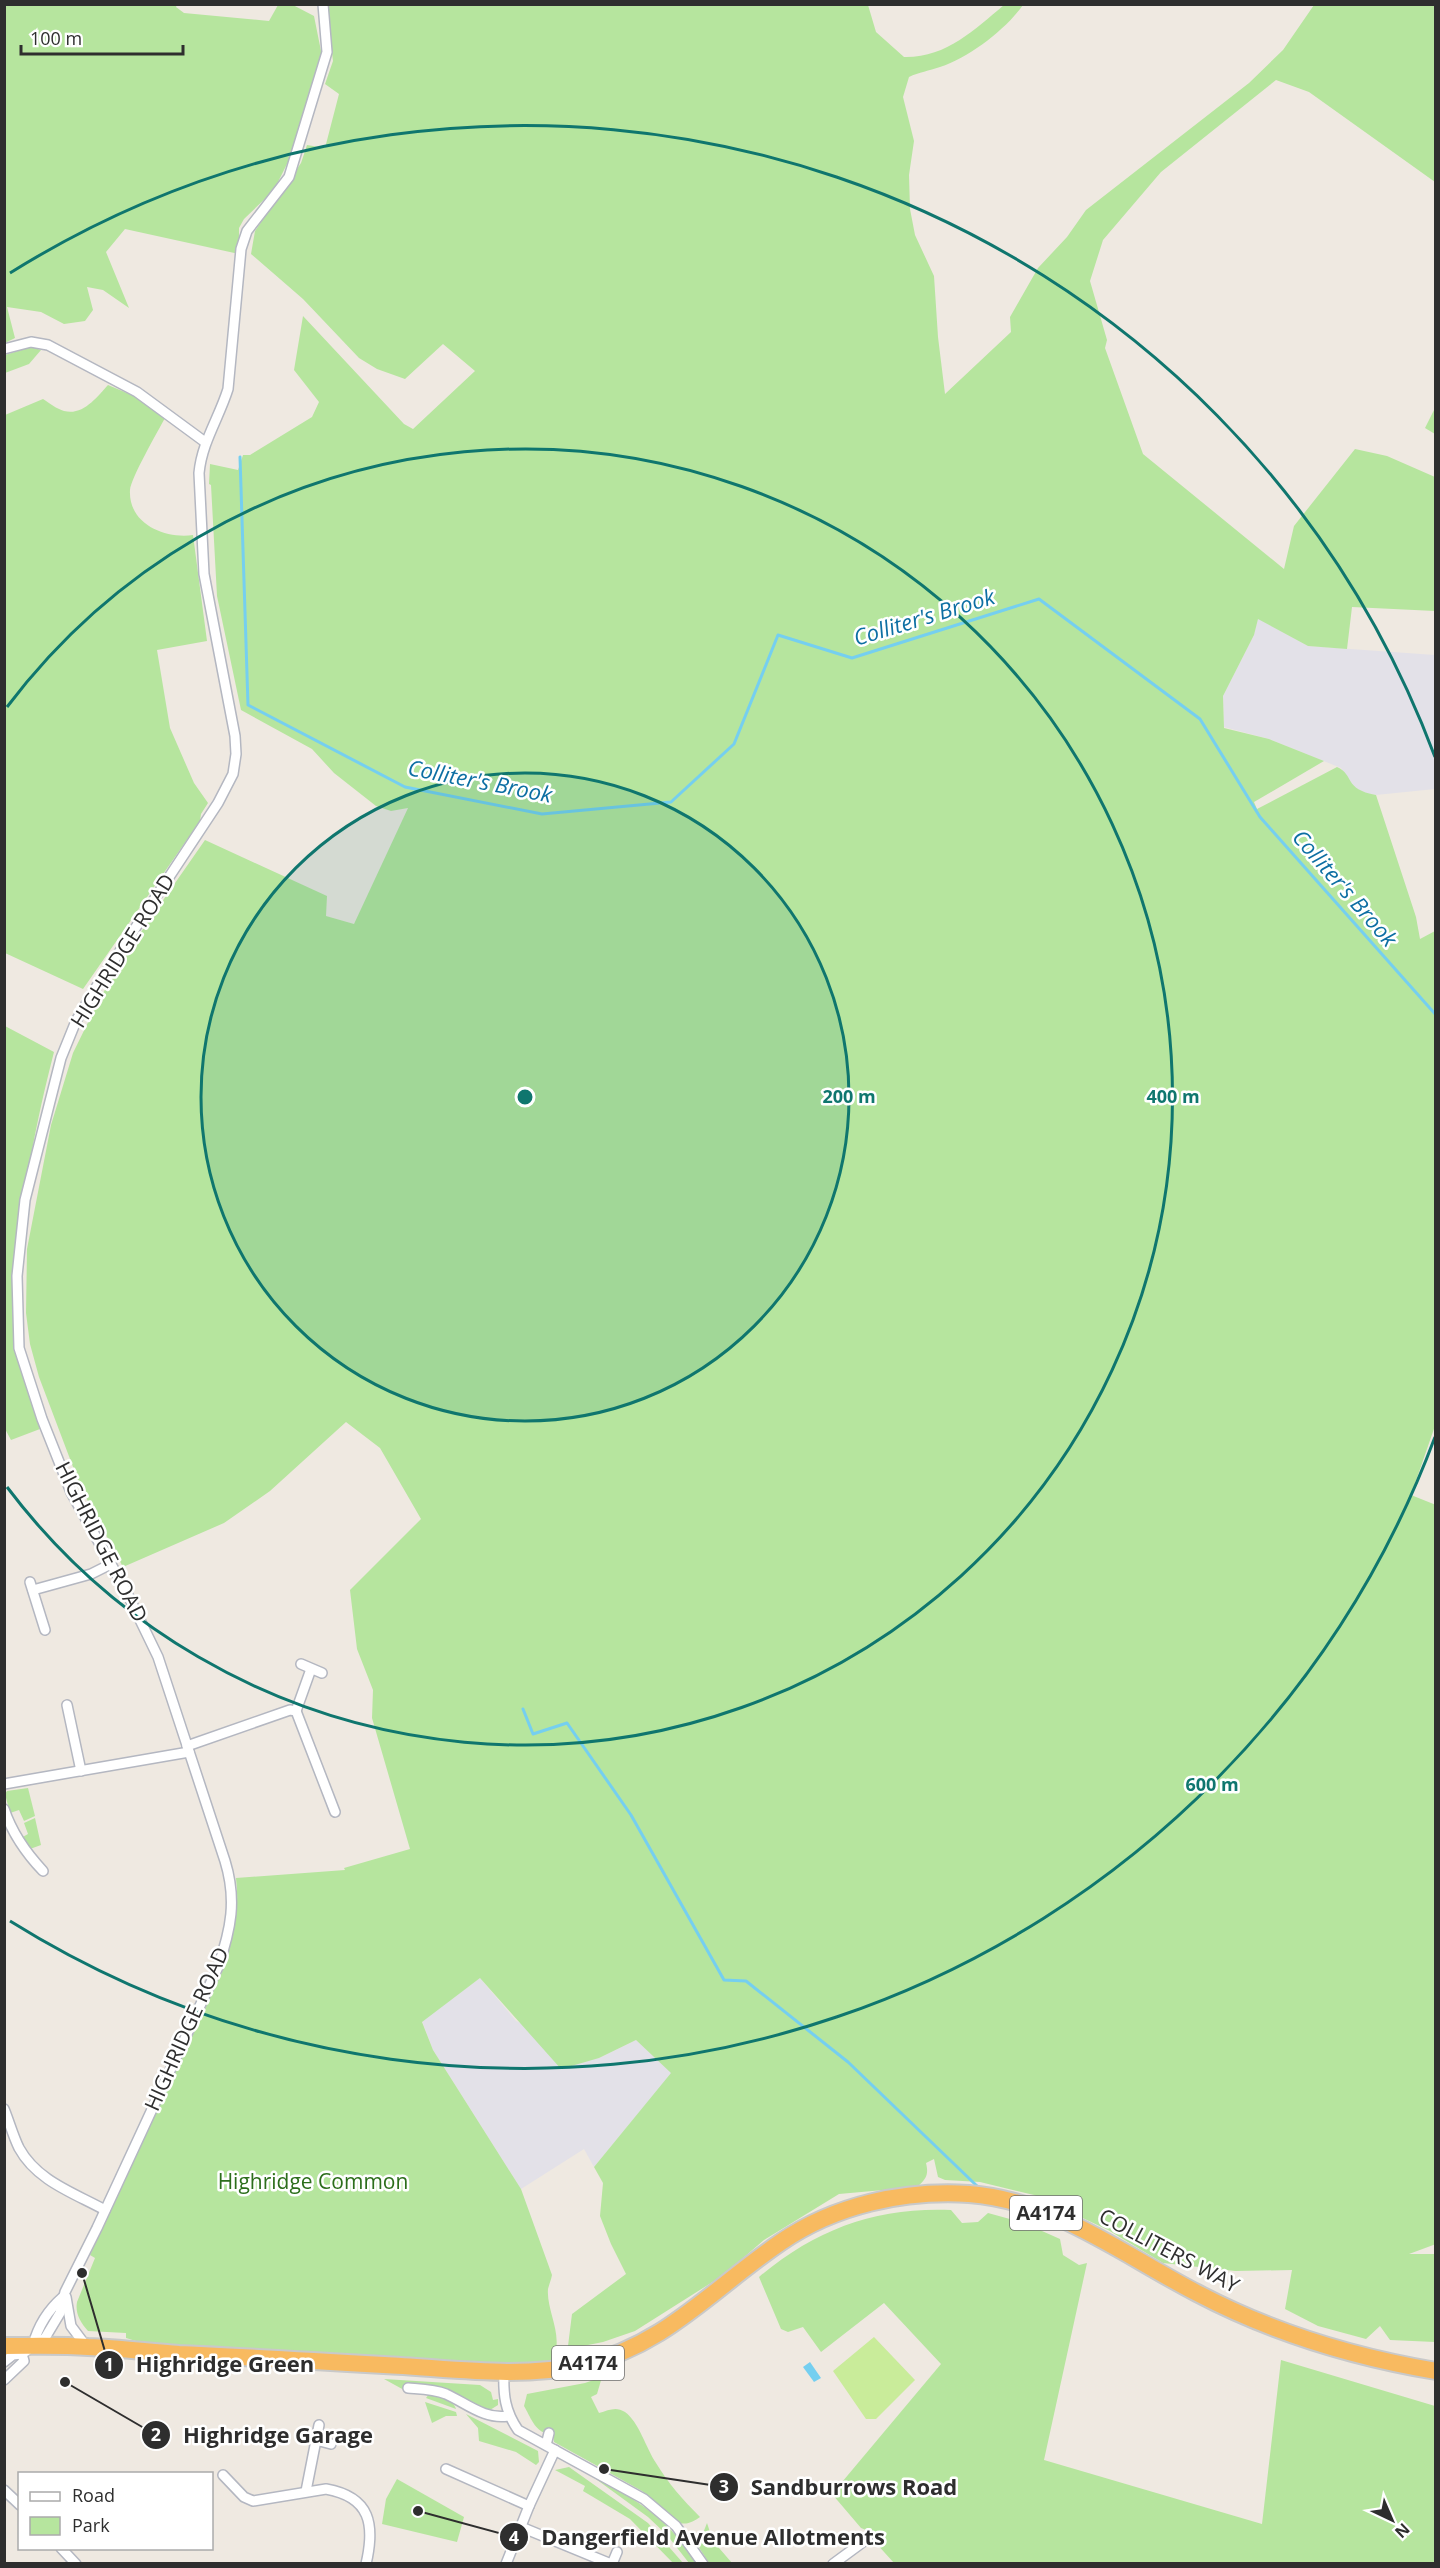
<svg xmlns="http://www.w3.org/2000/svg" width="1440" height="2568" font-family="'Open Sans',sans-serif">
<rect width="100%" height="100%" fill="#efe9e1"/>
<g fill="#e3e1e8">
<path d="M1258 618 1308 646 1435 655V789L1376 795 1363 793 1351 786 1341 768 1269 739 1224 727 1223 696 1254 635Z"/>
<path d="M480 1978 516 2021 599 2058 636 2040 672 2073 594 2167 584 2149 521 2189 433 2050 422 2021Z"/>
</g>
<g fill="#b6e59e">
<path d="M291 4 314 16 322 56 289 160 274 190 244 219 239 228V254L125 229 106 252 129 308 103 290 87 287 93 310 85 321 64 324 41 312 7 307 15 338 5 343V5H177L176 7 184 13 269 21 278 5Z"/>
<path d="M326 5H868L876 32 904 57C946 58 974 30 1004 5H1023C1005 30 970 57 940 67 929 71 919 72 909 77L903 97 914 141 909 175 910 209 915 235 934 276 938 337 945 394 1011 332 1010 317 1038 268 1067 237 1086 210 1249 83 1283 50 1314 5H1435V182L1309 92 1276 80 1161 172 1103 240 1090 281 1107 340 1105 348 1143 454 1284 569 1294 526 1355 449 1387 456 1435 477V611L1352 607 1347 649 1308 646 1258 619 1254 635 1223 696 1224 728 1269 739 1324 761 1254 802 1257 809 1337 767C1355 775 1343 789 1376 795L1416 917 1420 939 1435 931 1436 1423 1411 1495 1436 1505V2244L1409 2254H1435V2342L1390 2340 1380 2326 1366 2339 1318 2326 1285 2309 1292 2270 1235 2271 1163 2263 1108 2230 1034 2195 980 2182 945 2180 938 2177 934 2159 926 2163C929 2175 926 2179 917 2187L839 2194 764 2240 722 2276 635 2331 603 2342 578 2347 568 2346 572 2314 626 2274 611 2244 600 2216 603 2183 594 2167 671 2073 636 2040 599 2058 561 2069 480 1978 422 2022 433 2050 521 2189 552 2275C551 2280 549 2285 548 2289 546 2312 567 2340 550 2363H466L149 2345 126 2338V2333L88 2331C80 2322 75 2313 77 2302L95 2258 90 2255 222 1972C233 1940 240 1911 236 1878L345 1870 344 1868 410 1849 372 1718 373 1690 357 1649 350 1590 421 1519 380 1448 346 1422 270 1491 224 1523 123 1567 81 1488 39 1377 30 1344 26 1313 27 1249 51 1125 73 1053 100 998 134 942 205 840 327 896 326 916 354 924 408 808 391 811 376 806 334 773 312 749 241 710 217 596 211 485 209 484 210 464 238 470 243 455H250L312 417 319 402 294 370 303 316 404 424 413 429 475 371 443 344 405 379 377 369 359 358 303 299 251 254 255 231 301 163 307 145 325 148 339 94 325 84 333 61Z"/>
<path d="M31 347 41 350 29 364 5 373V355Z"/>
<path d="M108 385 134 396 165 418C158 431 131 478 130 490 128 524 165 539 193 535L207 641 157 650 170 728 194 783 208 803 201 814 200 821 83 989 5 953V415L43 399C49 403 57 409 64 411 83 416 97 397 108 385Z"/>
<path d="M1435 408V434L1425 428Z"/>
<path d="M5 1026 54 1052C23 1172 0 1310 40 1429L11 1440 4 1427Z"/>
<path d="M28 1788 35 1816 24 1821 19 1810 10 1813 5 1794 7 1791Z"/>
<path d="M35 1818 41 1845 30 1849 21 1838 28 1834 24 1823Z"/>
<path d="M951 2210 962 2223 978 2222 988 2213 1024 2223 1060 2239 1063 2255 1079 2265 1087 2263 1044 2460 1262 2524 1281 2360 1435 2406V2563H894L875 2542 871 2532 861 2528 832 2494 941 2364 884 2303 821 2352 803 2327 788 2332 781 2329 759 2277C816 2229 876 2207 951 2210Z"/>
<path d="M602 2377 597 2394 591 2397 599 2413C609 2410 616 2406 625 2412 639 2422 646 2448 656 2463 668 2483 683 2500 700 2517 694 2521 688 2525 680 2523L642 2491 608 2472 610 2469 602 2466 601 2468 554 2442 553 2431 547 2429 546 2433C535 2431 530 2416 524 2406L527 2394 585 2383Z"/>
<path d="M384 2379 480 2385 491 2392 493 2400 498 2399V2405L490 2410 484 2409 436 2387 405 2384 404 2390Z"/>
<path d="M429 2394C439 2395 453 2399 456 2409L426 2398Z"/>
<path d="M425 2402 456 2412 457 2416H446L432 2423Z"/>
<path d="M466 2414 538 2451 539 2462 536 2465 516 2452 479 2441 478 2428Z"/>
<path d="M569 2467 648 2523 683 2563H673L630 2519 583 2491 585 2486 555 2470Z"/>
<path d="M589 2474C639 2502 664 2514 697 2563H689L667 2535 648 2517Z"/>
<path d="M397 2479 464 2517 457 2542 382 2524 386 2499Z"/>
<path d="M707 2523 713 2541 732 2563H709L698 2546Z"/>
</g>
<path fill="#c9ec9a" d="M874 2337 915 2380 876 2419H866L833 2371Z"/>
<path fill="#75cff0" d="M810 2362 821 2378 814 2382 803 2367Z"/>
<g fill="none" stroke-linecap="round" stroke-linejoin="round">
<g stroke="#75cff0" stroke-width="3">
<path d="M240 457 248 705 405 787 542 814 671 802 734 744 778 635 852 658 1039 599 1200 719 1260 817 1436 1015"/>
<path d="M523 1709 533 1734 567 1723 631 1815 724 1980 746 1981 848 2062 977 2186"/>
</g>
<g stroke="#b4b7c1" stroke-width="12">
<g id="minor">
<path d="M4 349 31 342 48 345 137 392 205 442"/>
<path d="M30 1582 45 1630"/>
<path d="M33 1590 91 1574 109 1565"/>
<path d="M301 1664 322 1673"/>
<path d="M67 1705 81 1771"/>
<path d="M296 1711 311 1669"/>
<path d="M187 1746 290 1710 296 1711 335 1812"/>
<path d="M4 1784 189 1752"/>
<path d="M4 1809C12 1833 26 1853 43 1871"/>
<path d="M4 2109C9 2121 13 2136 19 2148 37 2181 74 2193 105 2210"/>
<path d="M66 2297 71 2326 86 2346"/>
<path d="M33 2345C38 2326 48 2310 63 2297"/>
<path d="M4 2362 13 2355 22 2354 45 2338 60 2313 65 2292 97 2228 218 1967C231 1929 237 1900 225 1861L158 1657 127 1593 71 1492 42 1419 19 1348 17 1276 25 1200 61 1058 76 1021 95 989 218 803 233 774 236 754 235 736 204 574 199 473C202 442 219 418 228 389L241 249 247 231 289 177 327 52 323 4"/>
<path d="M504 2371C503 2395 505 2411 518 2430L644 2499 676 2526 703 2564"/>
<path d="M4 2380 24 2361 22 2354"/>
<path d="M408 2388C421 2389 434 2389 446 2394 466 2403 485 2420 508 2416"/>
<path d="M316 2440 331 2444"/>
<path d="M546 2445 549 2433"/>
<path d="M446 2469 529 2506"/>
<path d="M223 2475 244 2497 253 2501 326 2489C371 2497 375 2525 366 2564"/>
<path d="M4 2490 20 2505"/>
<path d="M306 2491 319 2425"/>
<path d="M521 2527 611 2564"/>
<path d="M61 2548 76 2564"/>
<path d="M506 2564 529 2506 555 2450"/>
<path d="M612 2564 617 2552"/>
<path d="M833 2564 867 2539"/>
</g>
</g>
<g stroke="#c9c9c9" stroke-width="20">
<path id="trunk" d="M4 2346C32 2346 60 2345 88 2347 119 2348 149 2352 179 2354 248 2357 316 2361 384 2365 449 2368 518 2379 582 2365 665 2346 713 2288 781 2242 835 2205 903 2190 969 2194 1054 2200 1125 2256 1197 2293 1271 2332 1353 2357 1436 2371"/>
</g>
<use href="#minor" stroke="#fff" stroke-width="9"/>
<use href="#trunk" stroke="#f8ba60" stroke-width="16"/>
</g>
<circle cx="525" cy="1097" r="324" fill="#0f766e" fill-opacity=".12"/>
<g fill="none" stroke="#0f766e" stroke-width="3">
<circle cx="525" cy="1097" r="324"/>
<path d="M7 707A648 648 0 1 1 7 1487"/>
<path d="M1435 1437A972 972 0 0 1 10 1921M10 273A972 972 0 0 1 1435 757"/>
</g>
<g text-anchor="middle" stroke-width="5" stroke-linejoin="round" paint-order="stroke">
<g fill="#fff" stroke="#6d6d6d" stroke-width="1.5">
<rect x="1010" y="2196" width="72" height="34" rx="4.5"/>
<rect x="552" y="2346" width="72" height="34" rx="4.5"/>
</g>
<g font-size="20" font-weight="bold" fill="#2e2e2e">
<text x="1046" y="2220">A4174</text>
<text x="588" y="2370">A4174</text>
</g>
<g font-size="21" fill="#2e2e2e" stroke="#fff">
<text transform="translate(123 951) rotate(-58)" y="7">HIGHRIDGE ROAD</text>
<text transform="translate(101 1542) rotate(63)" y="7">HIGHRIDGE ROAD</text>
<text transform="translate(187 2029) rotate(-66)" y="7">HIGHRIDGE ROAD</text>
<text transform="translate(1169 2251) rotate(28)" y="7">COLLITERS WAY</text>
</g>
<g font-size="21" fill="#2c6e1b" stroke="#fff">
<text x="313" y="2189">Highridge Common</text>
</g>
<g font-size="22" font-style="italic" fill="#0d6fa3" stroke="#fff">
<text transform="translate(924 617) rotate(-17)" y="8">Colliter's Brook</text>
<text transform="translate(480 781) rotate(11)" y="8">Colliter's Brook</text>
<text transform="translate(1345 888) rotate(49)" y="8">Colliter's Brook</text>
</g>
</g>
<circle cx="525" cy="1097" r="9" fill="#0f766e" stroke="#fff" stroke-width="3"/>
<g font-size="18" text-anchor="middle" font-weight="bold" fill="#0f766e" stroke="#fff" stroke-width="5" stroke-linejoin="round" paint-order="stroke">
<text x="849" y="1103">200 m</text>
<text x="1173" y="1103">400 m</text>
<text x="1212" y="1791">600 m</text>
</g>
<path fill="none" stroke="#2e2e2e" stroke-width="2" d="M82 2273L109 2365M65 2382L156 2435M604 2469L724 2487M418 2511L514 2537"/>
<g fill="#2e2e2e" stroke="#fff" stroke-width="2">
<circle cx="82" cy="2273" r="6"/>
<circle cx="65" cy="2382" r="6"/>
<circle cx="604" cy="2469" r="6"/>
<circle cx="418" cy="2511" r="6"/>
<circle cx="109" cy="2365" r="15"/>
<circle cx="156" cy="2435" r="15"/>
<circle cx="724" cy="2487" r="15"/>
<circle cx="514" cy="2537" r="15"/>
</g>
<g font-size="18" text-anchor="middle" font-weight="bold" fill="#fff">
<text x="109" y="2371">1</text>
<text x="156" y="2441">2</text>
<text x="724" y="2493">3</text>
<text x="514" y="2544">4</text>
</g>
<g font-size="22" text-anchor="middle" font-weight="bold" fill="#2e2e2e" stroke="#fff" stroke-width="5" stroke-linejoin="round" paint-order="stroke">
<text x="225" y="2372">Highridge Green</text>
<text x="278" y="2443">Highridge Garage</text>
<text x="854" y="2495">Sandburrows Road</text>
<text x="713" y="2545">Dangerfield Avenue Allotments</text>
</g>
<rect width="1440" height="2568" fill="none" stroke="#2e2e2e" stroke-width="12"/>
<rect x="18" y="2472" width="195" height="78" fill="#ffffff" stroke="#ababab" stroke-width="1.5"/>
<rect x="30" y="2492" width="30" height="9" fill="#ffffff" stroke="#ababab" stroke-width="1.5"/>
<text x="72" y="2502" font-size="18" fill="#2e2e2e">Road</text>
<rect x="30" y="2517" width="30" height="18" fill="#b6e59e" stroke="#ababab" stroke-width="1.5"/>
<text x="72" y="2532" font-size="18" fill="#2e2e2e">Park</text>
<g transform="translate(1392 2520) rotate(136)" stroke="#ffffff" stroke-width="4.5" paint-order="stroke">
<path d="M0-4.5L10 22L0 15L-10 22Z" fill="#2e2e2e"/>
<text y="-9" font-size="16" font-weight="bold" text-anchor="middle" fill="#2e2e2e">N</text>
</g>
<path d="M21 45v9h162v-9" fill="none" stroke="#2e2e2e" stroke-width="3"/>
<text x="30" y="45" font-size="18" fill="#2e2e2e" stroke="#ffffff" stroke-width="4.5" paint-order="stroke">100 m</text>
</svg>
